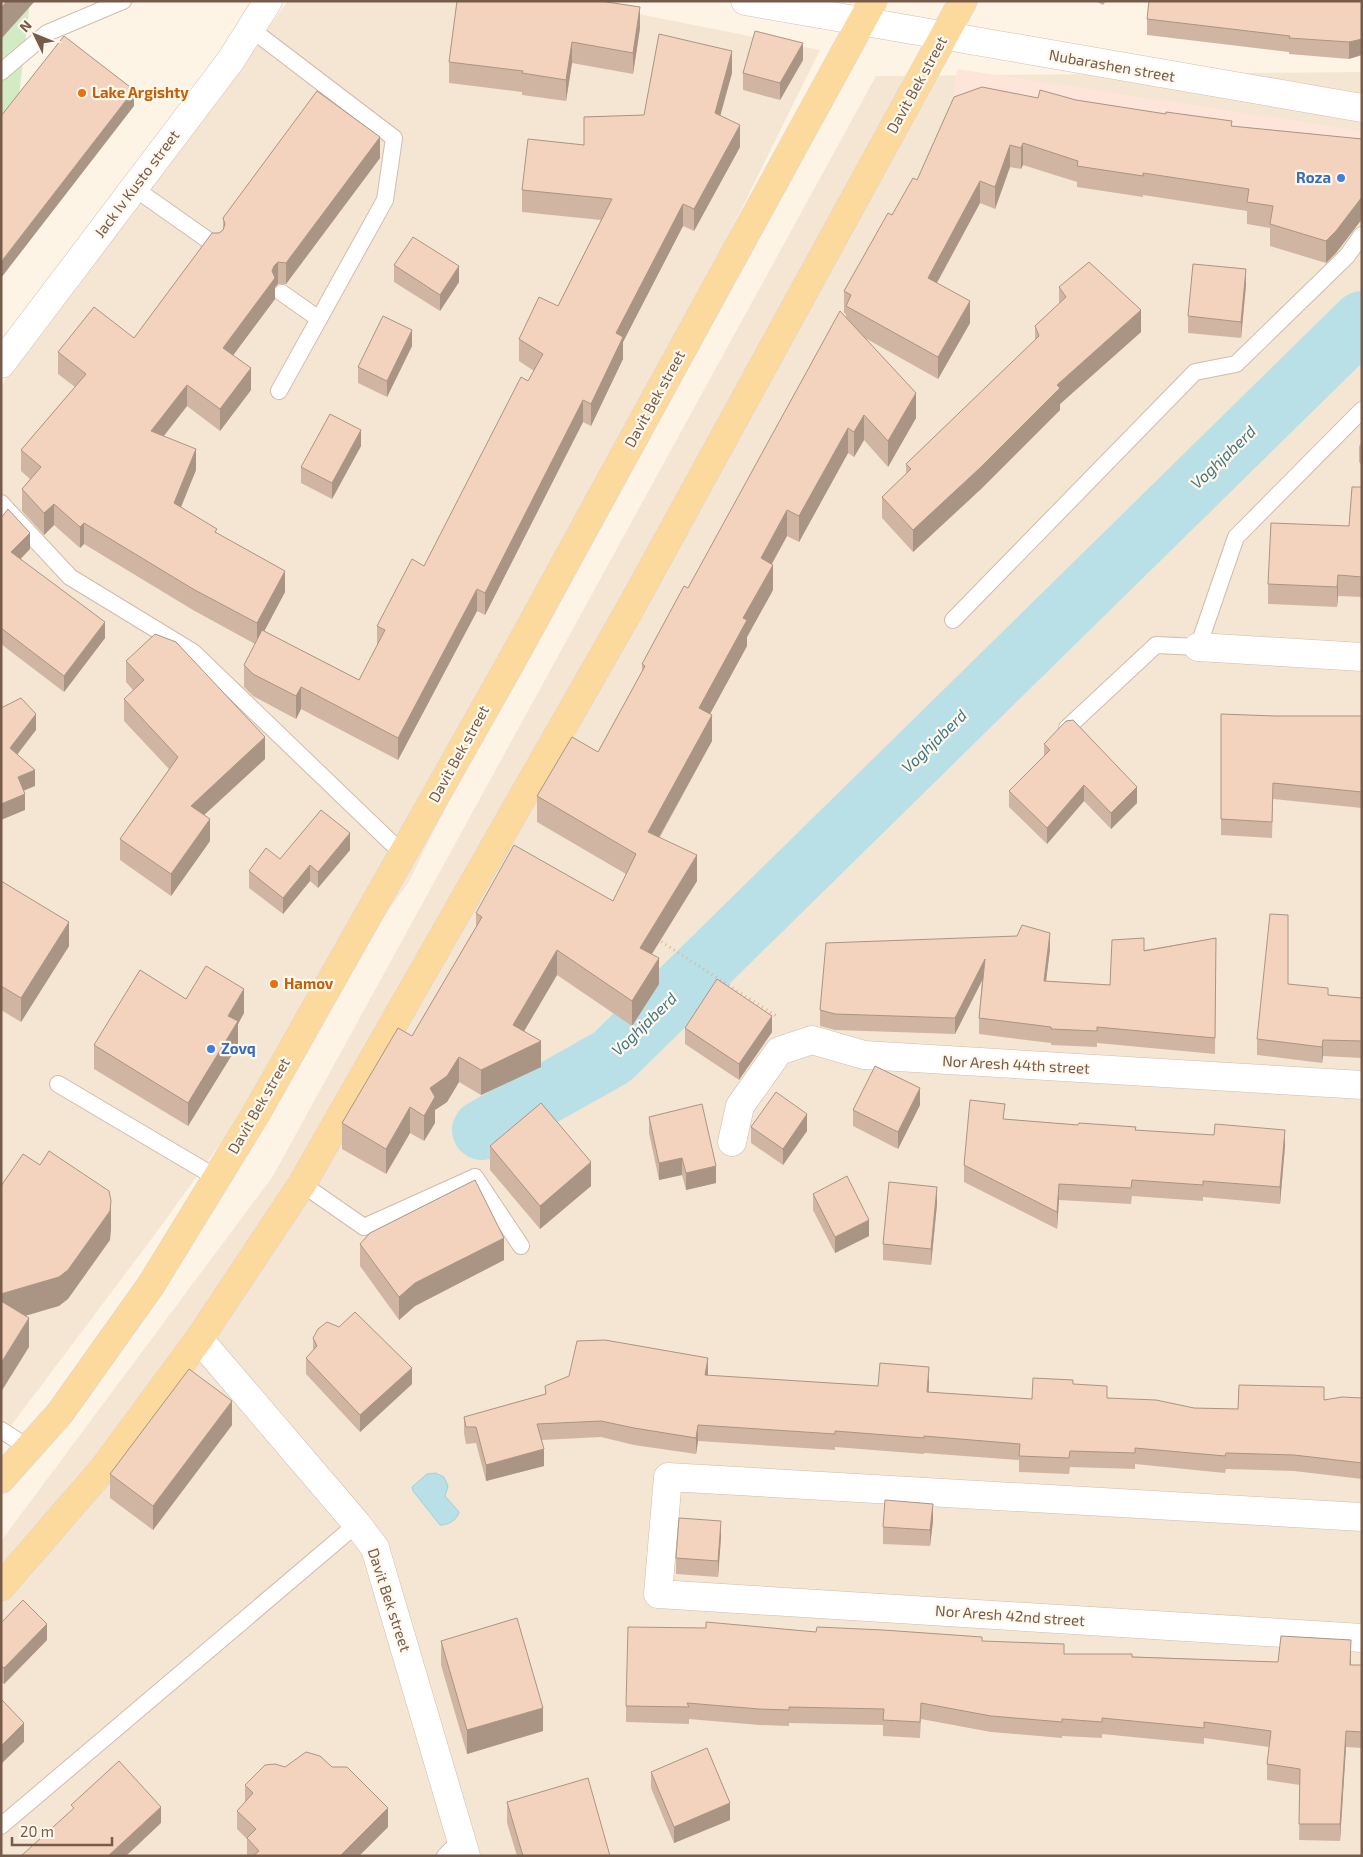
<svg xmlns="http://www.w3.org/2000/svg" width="1363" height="1857" font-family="'Exo 2',sans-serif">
<rect width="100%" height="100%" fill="#fdf4e6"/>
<g fill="#f5e6d4">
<path d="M288 1H573L820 50 408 883 159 1229 1 1439V385Z"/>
<path d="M1362 72V1856H1V1541L273 1176 876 76Z"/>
</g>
<path fill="#fde5da" d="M957 69 1362 131V154L951 109Z"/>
<path fill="#d3ebc4" d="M1 1H30L19 96 1 118Z"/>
<path fill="#bae0e7" stroke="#a0d0d9" d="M436 1473 444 1477 448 1486 445 1496 459 1512C457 1520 449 1525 440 1525L413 1491 412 1487 427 1474Z"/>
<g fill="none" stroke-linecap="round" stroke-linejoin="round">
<path stroke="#bae0e7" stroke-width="60" d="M482 1130 612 1057 1362 321"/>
<g stroke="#cfbcac" stroke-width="18">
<g id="service">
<path d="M251 29 394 138 385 200 279 391"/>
<path d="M1 72 47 33 123 1"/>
<path d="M134 188 215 245"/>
<path d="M282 293 319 319"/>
<path d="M1 503 70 577 193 652 403 854"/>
<path d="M953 620 1195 372 1236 364 1347 256 1362 235"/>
<path d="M1067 728 1156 645 1198 647 1236 537 1362 410"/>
<path d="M58 1084 217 1178"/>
<path d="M302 1184 364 1227 475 1177 521 1246"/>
<path d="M1 1430 29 1448"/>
<path d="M1 1826 357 1524"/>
<path d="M445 1856 461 1840"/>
</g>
</g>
<g stroke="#cfbcac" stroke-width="29">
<g id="minor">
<path d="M1198 647 1362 657"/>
<path d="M732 1142 740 1106 779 1051 812 1040 864 1055 1362 1085"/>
<path d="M199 1339 357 1524 375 1548 466 1856"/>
<path d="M1362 1517 668 1477 658 1594 1362 1638"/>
</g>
</g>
<g stroke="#d4beac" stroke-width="29">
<g id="secondary">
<path d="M745 1 1362 108"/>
<path d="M1 364 231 60 268 1"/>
</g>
</g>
<g stroke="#dcd4d0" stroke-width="29">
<g id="primary">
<path d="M1 1479 60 1413 151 1285 257 1112 510 664 873 1"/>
<path d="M1 1587 103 1469 199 1339 302 1184 630 609 963 1"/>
</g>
</g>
<path stroke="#d8b7a0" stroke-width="3" stroke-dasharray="1 4" stroke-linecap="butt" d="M657 939 778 1017"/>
<use href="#service" stroke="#fff" stroke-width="16"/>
<use href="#minor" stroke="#fff" stroke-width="28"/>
<use href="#secondary" stroke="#fff" stroke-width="28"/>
<use href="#primary" stroke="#fcda9e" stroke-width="28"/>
</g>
<g fill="#d1b5a3">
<path d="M1095 1H1106L1103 5Z"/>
<path d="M1362 1 1349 59 1289 54V52L1147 35V19Z"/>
<path d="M640 28 633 74 572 63 566 101 522 95V92L449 83V62Z"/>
<path d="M803 60 780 100 743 90V73Z"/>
<path d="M732 73 720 115 740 147 694 231 683 226 623 342V359L591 426 583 422 485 615 477 611 398 760 301 709 296 719 253 696 244 687V665L255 644 193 610 84 544 80 548 54 525 44 535 22 511V489L30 479 21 471V450L75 387 58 374V352L134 338 219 233 223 230V218L380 158 286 284H278L275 287V299L233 355 251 390 220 431 187 406 164 436 196 470 181 507 217 533 285 592 264 631 359 680 377 646V626L424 566 534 371 519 361V339L558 306 601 220 522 212V190L584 145V117L644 115Z"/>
<path d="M1038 98 1076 100 1232 126 1362 139V219L1336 253 1326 263 1270 246V228L1247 224V211L1143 195V197L1077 187V182L1023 165 1021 169 1010 167 995 209 980 203 937 283 970 323 938 379 865 338 916 418 888 467 864 440 854 457 848 453 799 542 787 536 772 564 773 590 747 637V646L710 714 712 741 660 837 697 881 652 954 659 984 632 1026 557 975 524 1031 541 1067 481 1095 459 1082 447 1102 435 1110V1123L424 1141 410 1133 386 1174 342 1149V1123L412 1036 476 927V913L613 901 626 874 537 822V796L598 752 642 672V664L688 588 846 317V314L844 313V291L892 215 917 180Z"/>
<path d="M394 265 459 282 440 311 394 282Z"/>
<path d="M1246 285 1241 338 1188 333V316Z"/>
<path d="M1059 287 1141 332 1060 404V410L981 489 913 552 882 518V497L906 474V464L1035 340V326L1059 304Z"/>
<path d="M412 346 387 397 358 383V367Z"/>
<path d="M1362 443V465L1359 462V446Z"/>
<path d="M361 446 332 499 301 483V467Z"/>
<path d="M1362 487V597L1338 596 1337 607 1268 604V584L1349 526Z"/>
<path d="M1 518 30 549 21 559 105 638 64 692 1 644Z"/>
<path d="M126 661 265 759 204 815 210 841 171 896 120 860V839L169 769 124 721V699L133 690 126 682Z"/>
<path d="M1221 714 1275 716H1362V808L1273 799 1272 838 1221 835Z"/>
<path d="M1044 744 1137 803 1111 829 1084 801 1047 844 1009 807V791L1044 757Z"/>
<path d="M350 850 318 888 310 881 283 914 249 888V871L280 859Z"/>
<path d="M1 881 69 946 21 1022 1 1010Z"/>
<path d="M1216 938 1215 1054 1097 1043V1047L1051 1045V1043L979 1034V1018L982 979 955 1034 835 1030 820 1026V1010L1050 949 1046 981 1110 985 1144 950Z"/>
<path d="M1288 984 1328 995 1362 998V1058L1323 1056 1322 1063 1257 1055V1039Z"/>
<path d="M186 999 244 1013 238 1024V1045L188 1126 94 1069V1045Z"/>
<path d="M685 1028 772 1032 739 1080 685 1044Z"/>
<path d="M920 1105 898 1149 853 1126V1110Z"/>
<path d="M649 1117 716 1183 686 1190 682 1175 659 1180 649 1133Z"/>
<path d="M1005 1119 1136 1130 1285 1146 1280 1204 1203 1197V1201L1132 1196 1131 1204 1059 1200 1057 1229 964 1182V1165Z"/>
<path d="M751 1127 807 1131 783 1165 751 1143Z"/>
<path d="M490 1146 591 1186 540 1229 490 1170Z"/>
<path d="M813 1194 869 1236 835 1253 813 1210Z"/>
<path d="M937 1204 931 1265 883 1260V1244Z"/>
<path d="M360 1244 504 1260 415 1306 399 1320 360 1266Z"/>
<path d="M313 1338 412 1384 360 1432 306 1374V1358L313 1351Z"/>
<path d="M708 1376 878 1386 929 1383V1392L1032 1399 1073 1384 1107 1398 1194 1408 1238 1409 1324 1400 1362 1398V1479L1294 1471 1226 1469 1225 1473 1135 1464V1469L1070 1467 1069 1474 1019 1472V1460L924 1453V1454L835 1447V1450L698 1441 696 1454 634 1445 601 1437 541 1440 544 1466 486 1481 476 1443 466 1444 464 1433V1417L545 1394V1386Z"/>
<path d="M232 1425 153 1530 110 1498V1474Z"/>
<path d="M933 1521 930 1546 883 1544V1527Z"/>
<path d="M721 1537 718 1577 676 1574V1558Z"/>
<path d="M1 1623 47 1640 4 1684 1 1682Z"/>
<path d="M816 1632 982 1641 1064 1654 1278 1662 1351 1656V1665H1362V1748L1346 1747 1340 1841 1299 1840 1300 1785 1267 1780V1764L1269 1747 1204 1738V1744L1102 1734V1738L1062 1736V1738L991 1732 921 1719 920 1738 883 1736V1725L789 1723V1726L759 1725 689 1719V1724L626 1722V1706Z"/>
<path d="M441 1641 543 1731 467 1754 441 1665Z"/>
<path d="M651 1772 730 1820 674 1843 651 1788Z"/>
<path d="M245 1785 388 1827 359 1856H247V1839L237 1829V1811L245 1802Z"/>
<path d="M507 1802 610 1856H517L507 1823Z"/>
</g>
<g fill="#aa9484">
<path d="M7 1H35L1 39V8Z"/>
<path d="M640 7V28L633 74V53Z"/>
<path d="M1362 39V55L1349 59V42Z"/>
<path d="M572 42V63L566 101V80Z"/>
<path d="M803 43V60L780 100V83Z"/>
<path d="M732 51V73L715 135V113Z"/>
<path d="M134 90V106L1 278V262Z"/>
<path d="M740 125V147L694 231V209Z"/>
<path d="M380 137V158L286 284V263Z"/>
<path d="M1023 143V165L1021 169V148Z"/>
<path d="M1010 145V167L995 209V187Z"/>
<path d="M980 181V203L928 299V278Z"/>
<path d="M1362 197V219L1336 253 1326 263V241Z"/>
<path d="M683 204V226L623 342V359L591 426V404L616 333Z"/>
<path d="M278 262V284L275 287V299L223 369V348L272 271 274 266Z"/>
<path d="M459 266V282L440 311V295Z"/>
<path d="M1246 269V285L1241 338V322Z"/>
<path d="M970 301V323L938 379V357Z"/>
<path d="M1141 310V332L1060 404V410L981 489 913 552V530L1057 385Z"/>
<path d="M412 330V346L387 397V381Z"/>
<path d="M251 368V390L220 431V409Z"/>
<path d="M187 385V406L151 452V431Z"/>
<path d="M916 393V418L888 467V441Z"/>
<path d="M583 400V422L485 615V593Z"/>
<path d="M864 415V440L854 457V432Z"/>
<path d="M848 428V453L799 542V516Z"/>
<path d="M361 430V446L332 499V483Z"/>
<path d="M196 449V470L174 524V503Z"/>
<path d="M54 504V525L44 535V513Z"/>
<path d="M787 510V536L761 583V558Z"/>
<path d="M84 523V544L80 548V527Z"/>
<path d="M30 533V549L11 568V552Z"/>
<path d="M773 565V590L747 637V646L699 734V708L743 618Z"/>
<path d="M285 571V592L257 645V623Z"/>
<path d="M1338 575V596L1337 607V587Z"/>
<path d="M477 589V611L398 760V738Z"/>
<path d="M105 622V638L64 692V676Z"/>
<path d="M301 687V709L296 719V696Z"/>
<path d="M36 714V730L10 764V748Z"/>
<path d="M712 715V741L648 857V832Z"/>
<path d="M265 737V759L191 827V806Z"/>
<path d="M35 770V786L18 793V777Z"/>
<path d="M1084 785V801L1047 844V828Z"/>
<path d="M1137 787V803L1111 829V813Z"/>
<path d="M25 794V810L1 820V804Z"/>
<path d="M210 819V841L171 896V874Z"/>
<path d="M350 833V850L318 888V872Z"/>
<path d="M697 855V881L640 973V948Z"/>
<path d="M310 865V881L283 914V898Z"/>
<path d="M69 922V946L21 1022V998Z"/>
<path d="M1050 933V949L1044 997V981Z"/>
<path d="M557 950V975L513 1050V1025Z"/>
<path d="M659 958V984L632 1026V1001Z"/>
<path d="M985 959V975L955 1034V1018Z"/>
<path d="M244 989V1013L238 1024V1045L188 1126V1103L228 1016Z"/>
<path d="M772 1016V1032L739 1080V1064Z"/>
<path d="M1323 1040V1056L1322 1063V1047Z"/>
<path d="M541 1041V1067L481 1095V1070Z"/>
<path d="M459 1057V1082L447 1102 435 1110V1123L424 1141V1116L430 1088Z"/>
<path d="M920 1088V1105L898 1149V1132Z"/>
<path d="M410 1107V1133L386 1174V1149Z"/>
<path d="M807 1114V1131L783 1165V1149Z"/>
<path d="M1285 1130V1146L1280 1204V1187Z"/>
<path d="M682 1158V1175L659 1180V1163Z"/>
<path d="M591 1162V1186L540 1229V1206Z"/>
<path d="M716 1166V1183L686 1190V1173Z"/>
<path d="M1059 1184V1200L1057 1229V1212Z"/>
<path d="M937 1187V1204L931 1265V1249Z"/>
<path d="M111 1201V1230L110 1240 68 1299 59 1306 1 1323V1294Z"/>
<path d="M869 1220V1236L835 1253V1237Z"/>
<path d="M504 1238V1260L415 1306 399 1320V1297L415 1283Z"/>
<path d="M29 1318V1347L1 1392V1363Z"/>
<path d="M708 1358V1374L705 1392V1375Z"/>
<path d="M929 1367V1383L927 1408V1392Z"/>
<path d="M412 1368V1384L360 1432V1415Z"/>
<path d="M232 1401V1425L153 1530V1506Z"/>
<path d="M698 1425V1441L696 1454V1438Z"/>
<path d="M544 1449V1466L486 1481V1465Z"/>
<path d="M933 1504V1521L930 1546V1530Z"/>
<path d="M721 1521V1537L718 1577V1561Z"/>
<path d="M47 1624V1640L4 1684V1668Z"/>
<path d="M1351 1640V1656L1350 1681V1665Z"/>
<path d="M543 1708V1731L467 1754V1730Z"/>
<path d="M24 1723V1742L1 1764V1746Z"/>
<path d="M1346 1731V1747L1340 1841V1824Z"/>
<path d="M730 1803V1820L674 1843V1827Z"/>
<path d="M161 1807V1823L126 1856H108Z"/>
<path d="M388 1808V1827L359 1856H340Z"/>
</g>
<g fill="#f3d3bd" stroke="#aa9484">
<path d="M1 1H7L1 8Z"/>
<path d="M457 1H600L640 7 633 53 572 42 566 80 522 73 523 71 449 62Z"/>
<path d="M1149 1H1362V39L1349 42 1289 38 1290 36 1147 19Z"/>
<path d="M755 31 803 43 780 83 743 73Z"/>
<path d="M659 34 732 51 715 113 740 125 694 209 683 204 616 333 623 337 591 404 583 400 485 593 477 589 398 738 301 687 296 696 253 674 244 665 262 630 359 680 385 630 377 626 412 559 424 566 521 377 528 381 543 354 519 339 539 297 558 306 612 199 522 190 528 139 584 145V117L644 115Z"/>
<path d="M64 36 134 90 1 262V116Z"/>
<path d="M982 87 1038 98 1040 90 1076 100 1166 114V112L1232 121 1231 126 1362 139V197L1336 231 1326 241 1270 224 1273 206 1247 202 1249 189 1143 173V176L1077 166 1078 161 1023 143 1021 148 1010 145 995 187 980 181 928 278 970 301 938 357 846 306 851 295 844 291 888 213 892 215 913 178 917 180 954 97Z"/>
<path d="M317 91 380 137 286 263 278 262 274 266 272 271 275 278 223 348 251 368 220 409 187 385 151 431 196 449 174 503 217 529 215 532 285 571 257 623 193 589 84 523 80 527 54 504 44 513 22 489 41 467 21 450 86 374 58 352 94 307 134 338 212 233H219L223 230 225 224 223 218Z"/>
<path d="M413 237 459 266 440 295 394 265Z"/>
<path d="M1089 262 1141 310 1057 385 1060 388 981 467 913 530 882 497 911 469 906 464 1039 336 1035 326 1066 297 1059 287Z"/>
<path d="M1193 264 1246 269 1241 322 1188 316Z"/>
<path d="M840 311 916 393 888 441 864 415 854 432 848 428 799 516 787 510 761 558 773 565 743 618 747 620 699 708 712 715 648 832 697 855 640 948 659 958 632 1001 557 950 513 1025 541 1041 481 1070 459 1057 447 1076 430 1088 435 1097 424 1116 410 1107 386 1149 342 1123 398 1028 412 1036 482 917 476 913 514 845 613 901 636 854 537 796 572 737 598 752 645 666 642 664 684 586 688 588Z"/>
<path d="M383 316 412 330 387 381 358 367Z"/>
<path d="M330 414 361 430 332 483 301 467Z"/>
<path d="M1352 487H1362V577L1338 575 1337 587 1268 584 1271 523 1349 526Z"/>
<path d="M8 509 30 533 11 552 105 622 64 676 1 628V518Z"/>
<path d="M155 634 176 642 265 737 191 806 210 819 171 874 120 839 178 757 124 699 144 680 126 661Z"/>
<path d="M21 698 36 714 10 748 35 770 18 777 25 794 1 804V708Z"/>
<path d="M1221 714 1275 716H1362V792L1273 783 1272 822 1221 819Z"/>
<path d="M1073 720 1137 787 1111 813 1084 785 1047 828 1009 791 1050 750 1044 744 1066 721Z"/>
<path d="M321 810 350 833 318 872 310 865 283 898 249 871 266 848 280 859Z"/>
<path d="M1 881 69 922 21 998 1 986Z"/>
<path d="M1270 914 1288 915V984L1328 988V995L1362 998V1041L1323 1040 1322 1047 1257 1039Z"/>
<path d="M1022 925 1050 933 1044 981 1110 985 1112 940 1144 938V951L1216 938 1215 1038 1097 1027V1031L1051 1029V1027L979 1018 985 959 955 1018 835 1014 820 1010 826 943 1017 936Z"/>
<path d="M206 966 244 989 228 1016 238 1021 188 1103 94 1045 140 970 186 999Z"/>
<path d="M717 979 772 1016 739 1064 685 1028Z"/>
<path d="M875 1066 920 1088 898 1132 853 1110Z"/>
<path d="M776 1092 807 1114 783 1149 751 1127Z"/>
<path d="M970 1100 1005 1104 1003 1119 1078 1125 1079 1123 1136 1127 1135 1130 1214 1135 1215 1124 1285 1130 1280 1187 1203 1181V1185L1132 1180 1131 1188 1059 1184 1057 1212 964 1165Z"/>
<path d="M541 1103 591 1162 540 1206 490 1146Z"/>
<path d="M702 1104 716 1166 686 1173 682 1158 659 1163 649 1117Z"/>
<path d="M49 1151 109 1191 111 1201 110 1211 68 1270 59 1277 1 1294V1186L23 1154 40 1165Z"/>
<path d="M847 1176 869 1220 835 1237 813 1194Z"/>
<path d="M475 1180 504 1238 415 1283 399 1297 360 1244 370 1233Z"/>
<path d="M889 1182 937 1187 931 1249 883 1244Z"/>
<path d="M1 1301 29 1318 1 1363Z"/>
<path d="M355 1312 412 1368 360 1415 306 1358 317 1346 313 1338 318 1329 327 1322 339 1327Z"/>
<path d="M605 1340 708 1358 705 1375 878 1386 880 1363 929 1367 927 1392 1032 1399 1033 1378 1073 1380V1384L1107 1386V1398L1156 1400 1194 1408 1238 1409 1239 1385 1324 1387V1400L1342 1397 1362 1398V1463L1294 1455 1226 1453 1225 1456 1135 1448V1453L1070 1451 1069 1458 1019 1456 1020 1444 924 1436V1438L835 1431V1434L698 1425 696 1438 634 1428 601 1421 537 1424 544 1449 486 1465 476 1427H466L464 1417 546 1394 545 1386 569 1376 577 1341Z"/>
<path d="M189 1369 232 1401 153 1506 110 1474Z"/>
<path d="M885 1500 933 1504 930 1530 883 1527Z"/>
<path d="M679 1518 721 1521 718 1561 676 1558Z"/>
<path d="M23 1600 47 1624 4 1668 1 1666V1623Z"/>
<path d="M517 1618 543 1708 467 1730 441 1641Z"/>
<path d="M706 1622 816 1632 817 1627 883 1630 982 1637V1641L1064 1644V1654H1132V1657L1278 1662 1281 1636 1351 1640 1350 1665H1362V1732L1346 1731 1340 1824H1299L1300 1769 1267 1764 1271 1731 1204 1722V1728L1102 1718V1722L1062 1719V1722L991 1716 921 1703 920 1722 883 1720 884 1709 789 1707V1710L759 1709 687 1703 689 1707 626 1706 628 1627 706 1628Z"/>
<path d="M1 1699 24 1723 1 1746Z"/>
<path d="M707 1748 730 1803 674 1827 651 1772Z"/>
<path d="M306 1752 320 1756 332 1767H347L388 1808 340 1856H253L259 1851 247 1838 256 1829 237 1811 253 1793 245 1785 265 1765 275 1764 285 1767Z"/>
<path d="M119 1761 161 1807 108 1856H21L74 1808 71 1805Z"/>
<path d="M588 1778 610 1856H523L507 1802Z"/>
</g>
<g fill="#e8710a" stroke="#fff8ed" stroke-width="2">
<circle cx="82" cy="93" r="5"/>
<circle cx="274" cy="984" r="5"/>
</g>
<g fill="#3f7fe0" stroke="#fff8ed" stroke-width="2">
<circle cx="1341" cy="178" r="5"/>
<circle cx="211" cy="1049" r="5"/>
</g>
<g text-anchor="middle" stroke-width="4.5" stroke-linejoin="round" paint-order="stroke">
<g font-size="15" fill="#775b4a" stroke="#fff8ed">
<text transform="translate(1112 66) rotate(10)" y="5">Nubarashen street</text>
<text transform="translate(917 85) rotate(-61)" y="5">Davit Bek street</text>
<text transform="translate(137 184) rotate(-53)" y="5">Jack Iv Kusto street</text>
<text transform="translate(655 399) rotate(-61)" y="5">Davit Bek street</text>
<text transform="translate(459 754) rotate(-61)" y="5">Davit Bek street</text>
<text transform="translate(1016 1065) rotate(3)" y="5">Nor Aresh 44th street</text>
<text transform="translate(259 1106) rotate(-60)" y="5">Davit Bek street</text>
<text transform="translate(389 1600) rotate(72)" y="5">Davit Bek street</text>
<text transform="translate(1010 1616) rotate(4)" y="5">Nor Aresh 42nd street</text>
</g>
<g font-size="15" font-weight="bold" fill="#c56008" stroke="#fff8ed" text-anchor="start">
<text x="92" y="98">Lake Argishty</text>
<text x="284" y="989">Hamov</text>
</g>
<g font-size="15" font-weight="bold" fill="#366cbe" stroke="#fff8ed" text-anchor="end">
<text x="1331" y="183">Roza</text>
<text x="221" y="1054" text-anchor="start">Zovq</text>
</g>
<g font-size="16" font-style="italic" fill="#407784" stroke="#fff8ed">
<text transform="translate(1223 457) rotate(-44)" y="6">Voghjaberd</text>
<text transform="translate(934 741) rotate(-44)" y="6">Voghjaberd</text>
<text transform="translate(644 1024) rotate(-44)" y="6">Voghjaberd</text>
</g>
</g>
<rect width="1363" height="1857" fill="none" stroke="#775b4a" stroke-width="5"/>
<g transform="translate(35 35) rotate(313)" stroke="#fff8ed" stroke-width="4" paint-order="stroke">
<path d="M0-4L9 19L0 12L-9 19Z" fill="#775b4a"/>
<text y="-8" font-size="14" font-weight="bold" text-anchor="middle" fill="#775b4a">N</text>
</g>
<path d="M12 1837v8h100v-8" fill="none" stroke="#775b4a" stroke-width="2.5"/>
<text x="20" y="1837" font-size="15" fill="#775b4a" stroke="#fff8ed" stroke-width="4" paint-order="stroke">20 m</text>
</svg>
